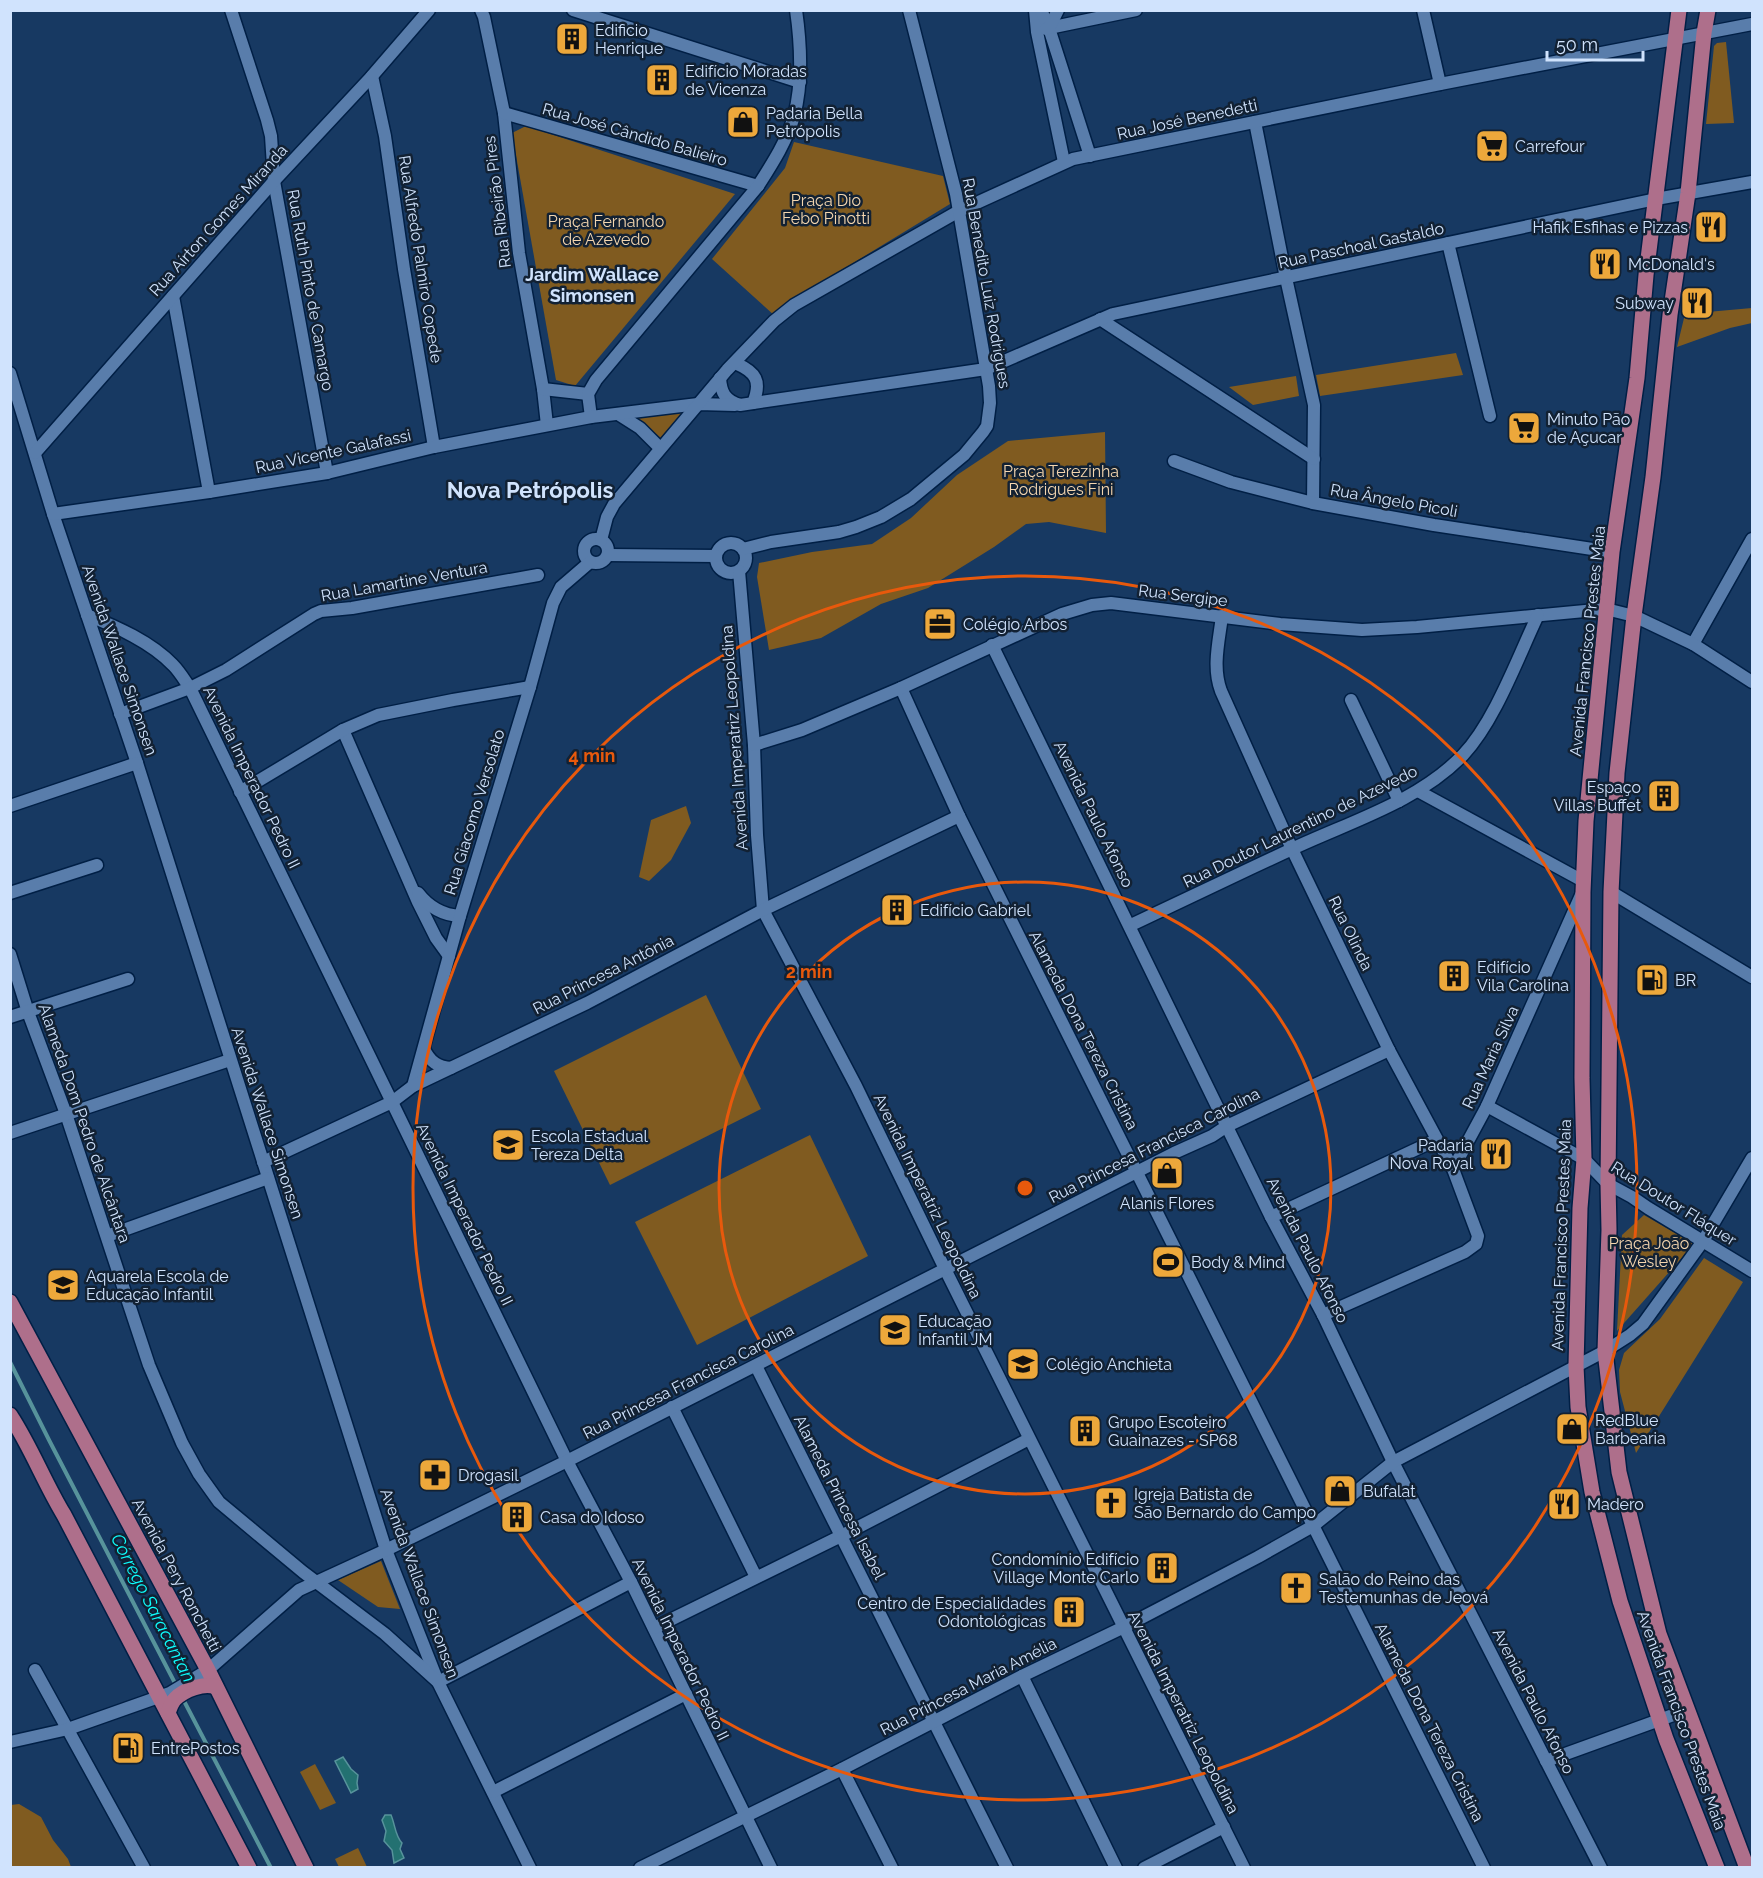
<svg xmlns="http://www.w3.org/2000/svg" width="1763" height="1878" font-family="Raleway,sans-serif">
<rect width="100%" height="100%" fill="#173962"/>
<g fill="#805b20">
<path d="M1726 42 1734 123 1706 124 1714 46 1717 43Z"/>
<path d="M526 126 735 194 575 386 556 380 512 133Z"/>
<path d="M794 142 943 176 950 204 794 299 775 316 712 259 785 168Z"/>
<path d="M1752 308V323L1730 328 1677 347 1685 314Z"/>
<path d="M1456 353 1463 375 1320 396 1316 375Z"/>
<path d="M1296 376 1299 396 1253 405 1229 387Z"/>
<path d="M687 410 662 439 632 414Z"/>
<path d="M1105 432 1106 533 1049 522 1026 524 994 547 928 588 881 604 821 638 769 650 757 577 759 563 812 552 872 544 911 518 957 475 1008 441Z"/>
<path d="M686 806 691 823 671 860 649 881 639 877 651 820Z"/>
<path d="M706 995 761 1109 610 1185 554 1071Z"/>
<path d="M810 1135 868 1256 697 1345 635 1222Z"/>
<path d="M1644 1215 1694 1244 1617 1331 1622 1235Z"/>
<path d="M1704 1258 1743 1282 1636 1453 1620 1392 1619 1370 1624 1353 1660 1319Z"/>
<path d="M381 1561 400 1609 378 1607 338 1580Z"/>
<path d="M315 1764 336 1803 320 1810 300 1772Z"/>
<path d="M19 1804 41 1817 53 1840 68 1859 71 1867H11V1805Z"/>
<path d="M358 1848 367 1867H339L335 1859Z"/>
</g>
<g fill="#237171" stroke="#57939b" stroke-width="1.5">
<path d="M343 1757 351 1769 358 1775 357 1783 358 1789 351 1793 335 1761Z"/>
<path d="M385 1815H391C395 1824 395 1836 402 1843L400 1849 404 1858 394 1863 392 1850 384 1841 386 1831 382 1820Z"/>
</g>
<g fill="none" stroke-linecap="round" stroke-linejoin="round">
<g stroke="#57939b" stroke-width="4">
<path d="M10 1362 49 1440 177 1687"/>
<path d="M183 1699 271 1868"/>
</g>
<g stroke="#001f45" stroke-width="15">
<g id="minor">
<path d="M231 10 267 120 271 136 274 181 327 473"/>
<path d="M481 10 484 17 504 113 519 253 543 389 547 425"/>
<path d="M573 10 800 82"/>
<path d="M1035 10 1037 32 1064 162"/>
<path d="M1041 10 1049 28 1090 156"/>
<path d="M1423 10 1440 84"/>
<path d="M1049 28 1136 10"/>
<path d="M1046 29 1049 28 1058 10"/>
<path d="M372 76 385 136 404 269 434 447"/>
<path d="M504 113 758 186"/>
<path d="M1255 122 1286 278 1314 405 1313 503"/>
<path d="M1448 243 1490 416"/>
<path d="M173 296 209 492"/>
<path d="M1100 319 1314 459"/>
<path d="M735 363C756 372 762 381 753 403"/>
<path d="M10 373 53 514 137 763 386 1550 438 1682 530 1868"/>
<path d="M720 378C721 393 725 400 740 405L986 369 1113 314 1656 199 1752 182"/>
<path d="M543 389 588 394"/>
<path d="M618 414 640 428 660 448"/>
<path d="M591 417 588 394 596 380 758 186C772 164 787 141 794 116 803 82 801 45 796 10"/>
<path d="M35 453 274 181 372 76 429 10"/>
<path d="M1174 461 1231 482 1313 503 1434 525 1612 552"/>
<path d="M53 514 209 492 327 473 434 447 591 417 698 404 735 405"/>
<circle cx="596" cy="551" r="12"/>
<path d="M601 540 607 517 614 504 727 370 774 321 794 305 959 211 1073 159 1440 84 1752 24"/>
<circle cx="731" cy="558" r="15"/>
<path d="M743 549 771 542 839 532 856 527 881 517 911 499 964 455 983 432 987 426 990 403 989 386 956 194 909 10"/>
<path d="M608 555 716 556"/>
<path d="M739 571 754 745 757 835 763 910 856 1086 945 1269 1244 1868"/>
<path d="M87 615C117 627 151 642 173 665 180 672 185 681 190 688L567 1461 631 1582 771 1868"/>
<path d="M1222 616C1219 641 1212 667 1221 691L1292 849 1389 1050 1453 1169 1478 1236 1476 1244 1465 1252 1323 1315"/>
<path d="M1693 644 1752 539"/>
<path d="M992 645 1271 1217 1323 1315 1393 1462 1601 1868"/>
<path d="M901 688 959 816 1484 1868"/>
<path d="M1351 700 1399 801"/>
<path d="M120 714 190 688 226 670 314 614 321 611 352 608 538 575"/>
<path d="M343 730 418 902 436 938 449 956"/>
<path d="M754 745 802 730 901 688 1062 614 1092 605 1111 603 1280 624 1362 630 1417 627 1606 609 1634 616 1693 644 1752 682"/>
<path d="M1418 791 1583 881"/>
<path d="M240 792 343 730 378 715 453 700 530 687"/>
<path d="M10 806 137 763"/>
<path d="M1611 892 1752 977"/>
<path d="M10 893 97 865"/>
<path d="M418 893C428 906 442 915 460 916"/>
<path d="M1131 925C1184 900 1238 874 1292 849 1349 822 1418 802 1463 755 1495 721 1518 657 1538 615"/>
<path d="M10 954 28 1012 66 1114 149 1365 182 1443 199 1474 219 1502 303 1572 385 1634 438 1682 631 1582"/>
<path d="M10 1017 128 979"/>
<path d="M424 1049C430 1062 438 1067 451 1068"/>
<path d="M413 1086 460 916 530 687 553 603 561 587 590 562"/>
<path d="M1487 1106 1584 1159 1608 1184 1632 1197 1648 1208 1752 1271"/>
<path d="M10 1133 230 1060"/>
<path d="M263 1162 392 1102 413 1086 587 1003 763 910 959 816"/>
<path d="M1453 1169 1487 1106 1582 893"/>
<path d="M1271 1217 1436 1140"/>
<path d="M107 1236 268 1178"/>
<path d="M756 1366 1007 1868"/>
<path d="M672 1407 756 1577"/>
<path d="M654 1628 841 1536 1029 1439"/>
<path d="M35 1670 144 1868"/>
<path d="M1022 1676 1116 1868"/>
<path d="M10 1742 68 1729 170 1693 208 1670 299 1590 386 1550 567 1461 1174 1153 1212 1136 1227 1126 1389 1050"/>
<path d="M1546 1761 1687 1710"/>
<path d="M842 1769 892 1868"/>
<path d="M493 1792 686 1694"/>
<path d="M640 1868 842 1769 1022 1676 1124 1627 1258 1557 1313 1526 1393 1462 1605 1351 1630 1335 1643 1324 1703 1241 1752 1158"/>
<path d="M1144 1868 1224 1827"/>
</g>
</g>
<g stroke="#001f45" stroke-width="18">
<g id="major">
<path d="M1679 10 1646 275 1637 378 1612 552 1586 821 1583 892 1582 1078 1584 1159 1580 1208 1576 1366 1578 1407 1592 1492 1620 1601 1666 1739 1717 1868"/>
<path d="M1708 10 1704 33 1688 193 1670 315 1653 477 1634 616 1617 773 1611 892 1608 1184 1609 1230 1605 1351 1619 1472 1659 1634 1747 1868"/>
<path d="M10 1302 208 1670 306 1868"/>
<path d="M10 1415C31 1447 44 1482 64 1515 125 1633 188 1750 249 1868"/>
<path d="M168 1713C170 1708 171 1703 175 1699 184 1690 204 1682 216 1687"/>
</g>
</g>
<use href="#minor" stroke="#597dab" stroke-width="12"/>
<use href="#major" stroke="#ae6f8b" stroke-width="15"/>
</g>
<g fill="none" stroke="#e8590c" stroke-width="3">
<circle cx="1025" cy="1188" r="306"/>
<circle cx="1025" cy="1188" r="612"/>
</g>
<defs>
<g id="building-square" transform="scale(1.725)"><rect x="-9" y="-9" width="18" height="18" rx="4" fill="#eda83b" stroke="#122133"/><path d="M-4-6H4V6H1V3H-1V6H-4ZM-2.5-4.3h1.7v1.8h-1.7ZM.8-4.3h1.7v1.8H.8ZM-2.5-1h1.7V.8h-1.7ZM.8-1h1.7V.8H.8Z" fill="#111"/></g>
<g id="shop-square" transform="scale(1.725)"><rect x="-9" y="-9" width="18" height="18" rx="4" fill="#eda83b" stroke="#122133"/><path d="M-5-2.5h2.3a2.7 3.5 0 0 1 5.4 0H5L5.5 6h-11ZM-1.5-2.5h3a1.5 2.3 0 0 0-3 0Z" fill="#111"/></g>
<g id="supermarket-square" transform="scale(1.725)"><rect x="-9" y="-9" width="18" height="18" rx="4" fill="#eda83b" stroke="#122133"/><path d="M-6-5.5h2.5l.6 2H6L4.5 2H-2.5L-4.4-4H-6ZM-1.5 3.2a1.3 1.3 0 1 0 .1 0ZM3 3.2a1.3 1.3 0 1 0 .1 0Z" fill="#111"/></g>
<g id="restaurant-square" transform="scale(1.725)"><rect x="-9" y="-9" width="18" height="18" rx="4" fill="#eda83b" stroke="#122133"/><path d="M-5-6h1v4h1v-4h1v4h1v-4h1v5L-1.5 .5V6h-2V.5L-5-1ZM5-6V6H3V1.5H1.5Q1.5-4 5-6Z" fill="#111"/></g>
<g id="office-square" transform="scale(1.725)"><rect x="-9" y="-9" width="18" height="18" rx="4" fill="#eda83b" stroke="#122133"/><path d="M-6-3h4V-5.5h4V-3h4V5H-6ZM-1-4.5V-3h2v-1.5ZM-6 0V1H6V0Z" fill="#111"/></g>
<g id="fuel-square" transform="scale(1.725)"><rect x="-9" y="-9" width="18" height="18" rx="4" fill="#eda83b" stroke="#122133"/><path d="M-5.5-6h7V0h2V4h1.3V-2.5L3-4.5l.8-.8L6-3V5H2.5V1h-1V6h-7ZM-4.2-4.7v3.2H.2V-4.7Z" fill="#111"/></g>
<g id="school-square" transform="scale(1.725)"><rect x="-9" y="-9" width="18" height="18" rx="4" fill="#eda83b" stroke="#122133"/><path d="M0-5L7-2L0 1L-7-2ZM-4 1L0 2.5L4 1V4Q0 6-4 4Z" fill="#111"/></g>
<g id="stadium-square" transform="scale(1.725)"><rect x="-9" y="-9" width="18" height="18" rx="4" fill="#eda83b" stroke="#122133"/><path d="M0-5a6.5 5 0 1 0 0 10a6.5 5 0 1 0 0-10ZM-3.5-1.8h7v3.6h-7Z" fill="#111"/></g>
<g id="pharmacy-square" transform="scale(1.725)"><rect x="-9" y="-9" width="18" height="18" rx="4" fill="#eda83b" stroke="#122133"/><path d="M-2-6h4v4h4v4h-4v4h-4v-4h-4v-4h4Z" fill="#111"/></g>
<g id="church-square" transform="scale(1.725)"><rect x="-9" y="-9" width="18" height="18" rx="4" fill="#eda83b" stroke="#122133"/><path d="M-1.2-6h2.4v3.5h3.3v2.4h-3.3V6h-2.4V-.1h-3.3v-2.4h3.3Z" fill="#111"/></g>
</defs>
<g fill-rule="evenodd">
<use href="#building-square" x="572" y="39"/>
<use href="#building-square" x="662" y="80"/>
<use href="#shop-square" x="743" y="122"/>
<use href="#supermarket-square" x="1492" y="146"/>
<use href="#restaurant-square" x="1711" y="227"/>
<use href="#restaurant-square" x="1605" y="264"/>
<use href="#restaurant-square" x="1697" y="303"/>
<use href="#supermarket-square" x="1524" y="428"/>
<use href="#office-square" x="940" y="624"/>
<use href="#building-square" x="1664" y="796"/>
<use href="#building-square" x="897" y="910"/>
<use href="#building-square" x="1454" y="976"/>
<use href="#fuel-square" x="1652" y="980"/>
<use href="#school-square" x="508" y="1145"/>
<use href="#restaurant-square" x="1496" y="1154"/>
<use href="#shop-square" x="1167" y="1173"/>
<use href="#stadium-square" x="1168" y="1262"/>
<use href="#school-square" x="63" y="1285"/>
<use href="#school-square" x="895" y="1330"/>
<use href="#school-square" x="1023" y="1364"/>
<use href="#shop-square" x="1572" y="1429"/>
<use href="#building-square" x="1085" y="1431"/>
<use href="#pharmacy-square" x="435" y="1475"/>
<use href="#shop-square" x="1340" y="1491"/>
<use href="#church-square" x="1111" y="1503"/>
<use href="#restaurant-square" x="1564" y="1504"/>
<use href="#building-square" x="517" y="1517"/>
<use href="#building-square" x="1162" y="1568"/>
<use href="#church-square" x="1296" y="1588"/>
<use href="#building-square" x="1069" y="1612"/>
<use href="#fuel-square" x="128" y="1748"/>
</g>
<g text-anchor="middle" stroke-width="5" stroke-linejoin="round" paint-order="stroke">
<g font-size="16" fill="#d0e3fd" stroke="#122133" text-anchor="start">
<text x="595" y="36">Edificio<tspan x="595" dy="18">Henrique</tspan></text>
<text x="685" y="77">Edifício Moradas<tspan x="685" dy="18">de Vicenza</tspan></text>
<text x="766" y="119">Padaria Bella<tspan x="766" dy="18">Petrópolis</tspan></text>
<text x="1515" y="152">Carrefour</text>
<text x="1688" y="233" text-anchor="end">Hafik Esfihas e Pizzas</text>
<text x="1628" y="270">McDonald's</text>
<text x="1674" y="309" text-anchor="end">Subway</text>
<text x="1547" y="425">Minuto Pão<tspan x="1547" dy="18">de Açucar</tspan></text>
<text x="963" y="630">Colégio Arbos</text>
<text x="1641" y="793" text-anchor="end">Espaço<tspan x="1641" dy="18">Villas Buffet</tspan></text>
<text x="920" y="916">Edifício Gabriel</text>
<text x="1477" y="973">Edifício<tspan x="1477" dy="18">Vila Carolina</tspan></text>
<text x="1675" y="986">BR</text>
<text x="531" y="1142">Escola Estadual<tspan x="531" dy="18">Tereza Delta</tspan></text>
<text x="1473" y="1151" text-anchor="end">Padaria<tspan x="1473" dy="18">Nova Royal</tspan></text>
<text x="1167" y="1209" text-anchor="middle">Alanis Flores</text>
<text x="1191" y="1268">Body &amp; Mind</text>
<text x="86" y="1282">Aquarela Escola de<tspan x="86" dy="18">Educação Infantil</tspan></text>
<text x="918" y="1327">Educação<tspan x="918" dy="18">Infantil JM</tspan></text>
<text x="1046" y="1370">Colégio Anchieta</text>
<text x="1595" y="1426">RedBlue<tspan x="1595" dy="18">Barbearia</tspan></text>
<text x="1108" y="1428">Grupo Escoteiro<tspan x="1108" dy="18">Guainazes - SP68</tspan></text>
<text x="458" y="1481">Drogasil</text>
<text x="1363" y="1497">Bufalat</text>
<text x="1134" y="1500">Igreja Batista de<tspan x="1134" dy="18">São Bernardo do Campo</tspan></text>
<text x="1587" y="1510">Madero</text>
<text x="540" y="1523">Casa do Idoso</text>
<text x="1139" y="1565" text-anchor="end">Condomínio Edifício<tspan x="1139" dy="18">Village Monte Carlo</tspan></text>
<text x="1319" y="1585">Salão do Reino das<tspan x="1319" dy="18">Testemunhas de Jeová</tspan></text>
<text x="1046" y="1609" text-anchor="end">Centro de Especialidades<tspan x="1046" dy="18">Odontológicas</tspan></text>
<text x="151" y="1754">EntrePostos</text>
</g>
<g font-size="16" fill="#d0e3fd" stroke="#122133">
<text transform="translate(1187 119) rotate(-12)" y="6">Rua José Benedetti</text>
<text transform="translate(635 134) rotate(16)" y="6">Rua José Cândido Balieiro</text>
<text transform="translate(497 202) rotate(-97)" y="6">Rua Ribeirão Pires</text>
<text transform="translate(218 220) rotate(-48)" y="6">Rua Aírton Gomes Miranda</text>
<text transform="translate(1361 245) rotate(-12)" y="6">Rua Paschoal Gastaldo</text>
<text transform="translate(421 259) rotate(81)" y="6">Rua Alfredo Palmiro Copede</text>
<text transform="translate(987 283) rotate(80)" y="6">Rua Benedito Luiz Rodrigues</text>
<text transform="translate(311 290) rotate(80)" y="6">Rua Ruth Pinto de Camargo</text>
<text transform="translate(333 451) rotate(-12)" y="6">Rua Vicente Galafassi</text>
<text transform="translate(1394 500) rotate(10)" y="6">Rua Ângelo Picoli</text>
<text transform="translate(404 581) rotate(-10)" y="6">Rua Lamartine Ventura</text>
<text transform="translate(1183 595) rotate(7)" y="6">Rua Sergipe</text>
<text transform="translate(1587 641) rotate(-84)" y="6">Avenida Francisco Prestes Maia</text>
<text transform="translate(120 660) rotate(71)" y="6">Avenida Wallace Simonsen</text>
<text transform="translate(734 738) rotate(-94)" y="6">Avenida Imperatriz Leopoldina</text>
<text transform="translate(252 777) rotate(64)" y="6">Avenida Imperador Pedro II</text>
<text transform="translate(474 812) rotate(-73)" y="6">Rua Giacomo Versolato</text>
<text transform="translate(1094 814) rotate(64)" y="6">Avenida Paulo Afonso</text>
<text transform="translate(1300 826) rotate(-26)" y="6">Rua Doutor Laurentino de Azevedo</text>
<text transform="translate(1351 933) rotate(64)" y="6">Rua Olinda</text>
<text transform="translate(603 974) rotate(-27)" y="6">Rua Princesa Antônia</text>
<text transform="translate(1084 1030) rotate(63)" y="6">Alameda Dona Tereza Cristina</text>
<text transform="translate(1490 1057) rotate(-65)" y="6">Rua Maria Silva</text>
<text transform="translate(85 1123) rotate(71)" y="6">Alameda Dom Pedro de Alcântara</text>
<text transform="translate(268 1123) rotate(72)" y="6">Avenida Wallace Simonsen</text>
<text transform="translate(1154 1145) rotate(-27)" y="6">Rua Princesa Francisca Carolina</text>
<text transform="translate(928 1196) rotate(64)" y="6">Avenida Imperatriz Leopoldina</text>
<text transform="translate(1674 1203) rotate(32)" y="6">Rua Doutor Fláquer</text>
<text transform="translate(465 1214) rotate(64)" y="6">Avenida Imperador Pedro II</text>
<text transform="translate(1561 1235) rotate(-88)" y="6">Avenida Francisco Prestes Maia</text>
<text transform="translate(1308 1250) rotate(63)" y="6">Avenida Paulo Afonso</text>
<text transform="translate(688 1381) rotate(-27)" y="6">Rua Princesa Francisca Carolina</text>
<text transform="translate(840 1497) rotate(63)" y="6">Alameda Princesa Isabel</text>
<text transform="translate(177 1575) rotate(62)" y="6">Avenida Pery Ronchetti</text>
<text transform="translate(420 1583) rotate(70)" y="6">Avenida Wallace Simonsen</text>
<text transform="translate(681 1649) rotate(64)" y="6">Avenida Imperador Pedro II</text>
<text transform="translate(968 1686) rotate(-27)" y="6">Rua Princesa Maria Amélia</text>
<text transform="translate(1534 1701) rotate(63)" y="6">Avenida Paulo Afonso</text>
<text transform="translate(1184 1712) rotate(63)" y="6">Avenida Imperatriz Leopoldina</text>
<text transform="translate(1682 1720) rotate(70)" y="6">Avenida Francisco Prestes Maia</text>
<text transform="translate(1430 1722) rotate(63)" y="6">Alameda Dona Tereza Cristina</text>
</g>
<g font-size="16" fill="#f4d6af" stroke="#122133">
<text x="826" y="206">Praça Dio<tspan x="826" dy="18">Febo Pinotti</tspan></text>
<text x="606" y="227">Praça Fernando<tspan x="606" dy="18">de Azevedo</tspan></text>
<text x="1061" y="477">Praça Terezinha<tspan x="1061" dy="18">Rodrigues Fini</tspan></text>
<text x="1649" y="1249">Praça João<tspan x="1649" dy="18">Wesley</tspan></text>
</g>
<g font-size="18" font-weight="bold" fill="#d0e3fd" stroke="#122133">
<text x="592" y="281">Jardim Wallace<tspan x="592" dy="21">Simonsen</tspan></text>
</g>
<g font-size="18" font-style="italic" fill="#0efdfd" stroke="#122133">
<text transform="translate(153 1608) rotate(63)" y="6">Córrego Saracantan</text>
</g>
<g font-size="22" font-weight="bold" fill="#d0e3fd" stroke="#122133">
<text x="530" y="498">Nova Petrópolis</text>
</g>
</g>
<circle cx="1025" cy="1188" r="9" fill="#e8590c" stroke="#122133" stroke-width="3"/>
<g font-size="18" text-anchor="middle" font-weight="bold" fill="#e8590c" stroke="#122133" stroke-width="5" stroke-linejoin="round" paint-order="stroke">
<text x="592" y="762">4 min</text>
<text x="809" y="978">2 min</text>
</g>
<rect width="1763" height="1878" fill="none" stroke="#d0e3fd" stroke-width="24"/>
<path d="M1547 51v9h96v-9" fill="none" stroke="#d0e3fd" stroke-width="3"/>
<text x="1556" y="51" font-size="18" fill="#d0e3fd" stroke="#122133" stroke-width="4.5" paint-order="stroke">50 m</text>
</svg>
